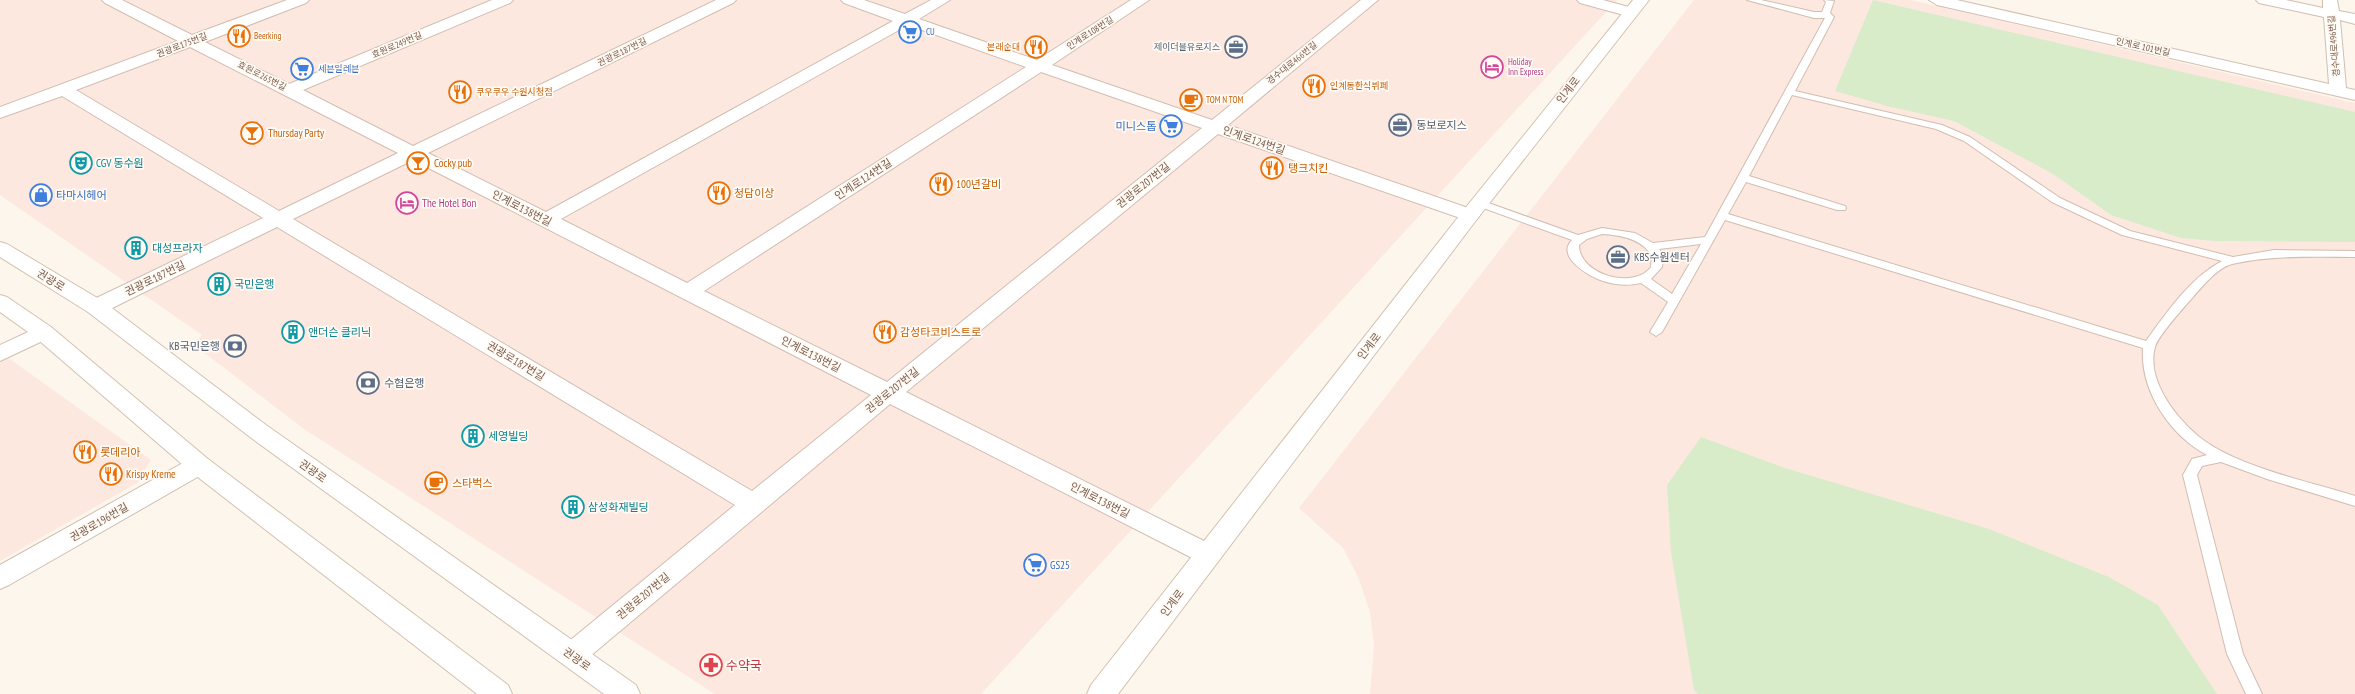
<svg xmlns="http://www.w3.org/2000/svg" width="2355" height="694" font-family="'PT Sans Narrow','Noto Sans KR',sans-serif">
<rect width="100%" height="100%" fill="#fdf6ec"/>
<g fill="#fde8e0">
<path d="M0 0H1617L981 694H715L304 429 194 345 202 335 0 195Z"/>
<path d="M1694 0H1911L2355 103V694H1370L1374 646 1370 612 1358 577 1343 548 1299 508Z"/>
<path d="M0 352 151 460 137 483 0 561Z"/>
</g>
<g fill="#d8ecc9">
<path d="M1873 0 2355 112V242L2215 241 2181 238 2111 215 2053 174 1954 121 1887 106 1835 91Z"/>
<path d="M1701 437 1785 468 1989 529 2109 577 2158 605 2217 694H1698L1694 690 1671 552 1667 485Z"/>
</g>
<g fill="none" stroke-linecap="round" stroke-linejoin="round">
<g stroke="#d1beb0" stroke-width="2">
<path id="lane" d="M1747 0H1761L1814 12H1822L1826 2 1824 0 1834 1 1830 13 1834 17 1795 91 1942 125 1970 137 2060 198 2130 231 2233 257 2274 250 2355 251V257C2313 257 2272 255 2232 264 2217 268 2203 286 2193 297 2185 306 2158 336 2155 347 2146 380 2175 416 2198 436 2236 467 2308 481 2355 496V506L2267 479 2221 462 2202 466 2197 475 2243 654 2262 694H2246L2227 654 2183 475 2192 459 2207 455C2170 435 2140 391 2143 348L1725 220 1662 332 1656 336 1650 332 1668 302 1641 283C1628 286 1615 285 1603 281 1590 277 1555 257 1572 240L1475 205 1474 203 1475 201H1483L1578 235 1602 228 1635 233 1653 243 1705 237 1825 18H1814ZM1792 95 1936 129 1964 141 2052 202 2122 235 2222 261C2190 278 2167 312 2146 341L1728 214 1746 182 1837 210H1845L1846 208 1845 206 1749 176ZM1602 234C1621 235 1642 239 1652 256L1651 267C1634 290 1579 275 1579 245L1587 239ZM1701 244 1672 294 1651 279 1662 267 1663 256 1659 249Z"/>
</g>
<g stroke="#d1beb0" stroke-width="2">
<g id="street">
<path d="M102 0H122L192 35 287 0H309L306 3 205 42 289 84 492 0H513L510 3 303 90 413 146 716 0H736L733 3 428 153 546 212 893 21 844 3 841 0H864L905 14 931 0H950L919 19 1037 60 1131 0H1149L1052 65 1212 120 1361 0H1378L1228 125 1477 211 1480 215 1477 219 1470 221 1463 219 1218 134 906 392 1218 548 1222 555 1218 562 1209 565 1200 562 890 404 582 663 572 667 562 663 558 655 562 647 735 505 277 227 104 312 96 314 88 312 85 307 88 302 263 218 62 96 0 118V107L178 41 105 3ZM908 25 1026 67 687 283 561 219ZM190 47 398 153 279 211 76 90ZM1041 72 1202 128 887 382 704 291ZM413 160 871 395 752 491 293 219Z"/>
<path d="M1577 0H1603L1636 9 1639 12 1631 17 1580 3Z"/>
<path d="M1929 0H1957L2329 84 2324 17 2259 3 2256 0H2286L2323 8V0H2337L2339 11 2355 14V24L2340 20 2346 88 2355 90V100L1937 5Z"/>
<path d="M43 325 51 327 54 332 51 337 0 361V345Z"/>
<path d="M199 456 208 459 211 465 208 471 9 585 0 589V565L190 459Z"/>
</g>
</g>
<g stroke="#d6c0b0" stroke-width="2">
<g id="secondary">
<path d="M1633 0H1649L1477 219 1118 694H1087L1091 685 1463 211Z"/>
<path d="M0 242 7 244 104 302 266 425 636 685 640 694H604L250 437 88 312 0 257Z"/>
<path d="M0 295 7 297 51 327 208 459 508 685 512 694H477L190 471 35 337 0 312Z"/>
</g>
</g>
<use href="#lane" fill="#fff" fill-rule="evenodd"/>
<use href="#street" fill="#fff" fill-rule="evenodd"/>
<use href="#secondary" fill="#fff" fill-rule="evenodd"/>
</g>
<defs>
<g id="supermarket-ring" transform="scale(1.15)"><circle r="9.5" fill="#fffaf3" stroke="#3f7fe0" stroke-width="1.5"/><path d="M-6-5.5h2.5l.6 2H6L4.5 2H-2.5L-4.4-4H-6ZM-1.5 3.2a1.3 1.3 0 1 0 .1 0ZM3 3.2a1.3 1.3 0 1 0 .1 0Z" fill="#3f7fe0"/></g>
<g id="restaurant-ring" transform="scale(1.15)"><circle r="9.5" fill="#fffaf3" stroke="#e8710a" stroke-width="1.5"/><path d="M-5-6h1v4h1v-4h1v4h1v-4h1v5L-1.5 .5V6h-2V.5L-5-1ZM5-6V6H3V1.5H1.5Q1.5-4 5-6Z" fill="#e8710a"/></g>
<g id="office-ring" transform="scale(1.15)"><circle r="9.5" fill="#fffaf3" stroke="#5c6f8a" stroke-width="1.5"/><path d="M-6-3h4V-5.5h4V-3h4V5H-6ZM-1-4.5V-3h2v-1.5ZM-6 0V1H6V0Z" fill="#5c6f8a"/></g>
<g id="hotel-ring" transform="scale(1.15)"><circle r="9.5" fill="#fffaf3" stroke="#d1479c" stroke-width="1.5"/><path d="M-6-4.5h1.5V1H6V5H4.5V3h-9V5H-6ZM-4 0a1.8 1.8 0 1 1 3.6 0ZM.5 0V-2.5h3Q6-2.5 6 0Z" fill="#d1479c"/></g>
<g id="cafe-ring" transform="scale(1.15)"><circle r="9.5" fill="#fffaf3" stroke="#e8710a" stroke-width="1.5"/><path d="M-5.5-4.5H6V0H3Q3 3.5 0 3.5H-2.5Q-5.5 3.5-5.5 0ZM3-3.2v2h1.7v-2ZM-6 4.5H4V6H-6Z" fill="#e8710a"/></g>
<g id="bar-ring" transform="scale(1.15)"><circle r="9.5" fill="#fffaf3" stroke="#e8710a" stroke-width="1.5"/><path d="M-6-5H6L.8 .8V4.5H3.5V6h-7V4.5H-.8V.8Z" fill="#e8710a"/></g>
<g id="theatre-ring" transform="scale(1.15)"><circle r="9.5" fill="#fffaf3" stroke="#0f9aa8" stroke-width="1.5"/><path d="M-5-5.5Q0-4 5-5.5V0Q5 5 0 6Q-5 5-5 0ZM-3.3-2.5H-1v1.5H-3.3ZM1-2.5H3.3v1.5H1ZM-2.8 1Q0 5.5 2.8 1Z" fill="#0f9aa8"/></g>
<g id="shop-ring" transform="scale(1.15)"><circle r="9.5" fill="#fffaf3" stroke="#3f7fe0" stroke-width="1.5"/><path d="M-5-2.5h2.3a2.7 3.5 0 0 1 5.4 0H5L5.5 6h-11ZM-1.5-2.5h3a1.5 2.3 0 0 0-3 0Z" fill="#3f7fe0"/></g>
<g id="building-ring" transform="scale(1.15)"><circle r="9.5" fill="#fffaf3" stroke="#0f9aa8" stroke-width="1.5"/><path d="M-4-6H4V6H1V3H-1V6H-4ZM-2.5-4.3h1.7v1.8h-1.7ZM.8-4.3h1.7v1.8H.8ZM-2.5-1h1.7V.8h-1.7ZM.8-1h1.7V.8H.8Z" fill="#0f9aa8"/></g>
<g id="bank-ring" transform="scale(1.15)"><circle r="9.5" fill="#fffaf3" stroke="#5c6f8a" stroke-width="1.5"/><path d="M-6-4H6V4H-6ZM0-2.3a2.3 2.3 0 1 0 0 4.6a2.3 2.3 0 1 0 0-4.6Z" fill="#5c6f8a"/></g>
<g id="pharmacy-ring" transform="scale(1.15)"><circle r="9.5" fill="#fffaf3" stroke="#e0444e" stroke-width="1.5"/><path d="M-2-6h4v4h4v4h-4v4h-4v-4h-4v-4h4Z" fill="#e0444e"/></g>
</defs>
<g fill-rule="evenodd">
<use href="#supermarket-ring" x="910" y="32"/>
<use href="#restaurant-ring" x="239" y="36"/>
<use href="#restaurant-ring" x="1036" y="47"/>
<use href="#office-ring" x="1236" y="47"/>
<use href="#hotel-ring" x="1492" y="67"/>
<use href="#supermarket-ring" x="302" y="69"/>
<use href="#restaurant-ring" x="1314" y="86"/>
<use href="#restaurant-ring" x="460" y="92"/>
<use href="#cafe-ring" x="1191" y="100"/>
<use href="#office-ring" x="1400" y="125"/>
<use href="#supermarket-ring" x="1171" y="126"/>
<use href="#bar-ring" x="252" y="133"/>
<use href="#theatre-ring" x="81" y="163"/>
<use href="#bar-ring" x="418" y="163"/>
<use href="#restaurant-ring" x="1272" y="168"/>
<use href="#restaurant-ring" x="941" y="184"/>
<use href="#restaurant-ring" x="719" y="193"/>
<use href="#shop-ring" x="41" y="195"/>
<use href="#hotel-ring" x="407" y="203"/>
<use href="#building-ring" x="136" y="248"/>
<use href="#office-ring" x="1618" y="257"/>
<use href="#building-ring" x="219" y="284"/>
<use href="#building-ring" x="293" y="332"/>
<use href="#restaurant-ring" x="885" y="332"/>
<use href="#bank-ring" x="235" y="346"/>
<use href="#bank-ring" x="368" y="383"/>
<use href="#building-ring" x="473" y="436"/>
<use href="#restaurant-ring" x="85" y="452"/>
<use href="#restaurant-ring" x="111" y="474"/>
<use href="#cafe-ring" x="436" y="483"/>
<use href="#building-ring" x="573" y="507"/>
<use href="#supermarket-ring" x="1035" y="565"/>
<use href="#pharmacy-ring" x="711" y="665"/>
</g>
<g text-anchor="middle" stroke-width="3.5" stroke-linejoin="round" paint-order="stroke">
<g font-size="9" fill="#366cbe" stroke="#fffaf3" text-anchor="start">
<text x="926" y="35">CU</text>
<text x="318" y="72">세븐일레븐</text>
</g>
<g font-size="9" fill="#7a5c4d" stroke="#fffaf3">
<text transform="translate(1090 33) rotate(-33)" y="3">인계로108번길</text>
<text transform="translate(182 45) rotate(-21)" y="3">권광로175번길</text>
<text transform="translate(397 45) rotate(-23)" y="3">효원로249번길</text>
<text transform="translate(2334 46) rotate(-95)" y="3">경수대로496번길</text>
<text transform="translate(2143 47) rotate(13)" y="3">인계로 101번길</text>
<text transform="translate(622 52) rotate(-26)" y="3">권광로187번길</text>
<text transform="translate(1292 63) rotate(-39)" y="3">경수대로466번길</text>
<text transform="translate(262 76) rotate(27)" y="3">효원로265번길</text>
</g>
<g font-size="9" fill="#c56008" stroke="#fffaf3" text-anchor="start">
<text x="254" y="39">Beerking</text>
<text x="1020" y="50" text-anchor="end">본래순대</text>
<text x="1330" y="89">인계동한식뷔페</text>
<text x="476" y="95">쿠우쿠우 수원시청점</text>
<text x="1206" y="103">TOM N TOM</text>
</g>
<g font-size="9" fill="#4e5e75" stroke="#fffaf3" text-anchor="end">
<text x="1220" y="50">제이더블유로지스</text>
</g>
<g font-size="9" fill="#b23c85" stroke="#fffaf3" text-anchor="start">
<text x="1508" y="65">Holiday<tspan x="1508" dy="10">Inn Express</tspan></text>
</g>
<g font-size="11" fill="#7a5c4d" stroke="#fffaf3">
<text transform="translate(1568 90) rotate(-52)" y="4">인계로</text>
<text transform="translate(1254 140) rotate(19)" y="4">인계로124번길</text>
<text transform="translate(863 179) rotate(-33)" y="4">인계로124번길</text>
<text transform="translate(1143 185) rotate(-39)" y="4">권광로207번길</text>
<text transform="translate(522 208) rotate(27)" y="4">인계로138번길</text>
<text transform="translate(155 278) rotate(-26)" y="4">권광로187번길</text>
<text transform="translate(51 280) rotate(32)" y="4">권광로</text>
<text transform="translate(1369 346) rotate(-52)" y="4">인계로</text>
<text transform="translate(811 354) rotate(27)" y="4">인계로138번길</text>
<text transform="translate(516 361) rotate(31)" y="4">권광로187번길</text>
<text transform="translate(892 390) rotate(-39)" y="4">권광로207번길</text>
<text transform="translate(313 471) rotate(35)" y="4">권광로</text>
<text transform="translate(1100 500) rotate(27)" y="4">인계로138번길</text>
<text transform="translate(99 522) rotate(-30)" y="4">권광로196번길</text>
<text transform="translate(643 596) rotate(-40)" y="4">권광로207번길</text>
<text transform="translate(1172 603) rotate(-53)" y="4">인계로</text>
<text transform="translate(577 659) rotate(36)" y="4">권광로</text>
</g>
<g font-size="11" fill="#4e5e75" stroke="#fffaf3" text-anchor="start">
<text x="1416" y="129">동보로지스</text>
<text x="1634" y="261">KBS수원센터</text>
<text x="220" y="350" text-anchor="end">KB국민은행</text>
<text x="384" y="387">수협은행</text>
</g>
<g font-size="11" fill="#366cbe" stroke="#fffaf3" text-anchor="start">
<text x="1156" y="130" text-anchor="end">미니스톱</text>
<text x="56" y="199">타마시헤어</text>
<text x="1050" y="569">GS25</text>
</g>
<g font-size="11" fill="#c56008" stroke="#fffaf3" text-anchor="start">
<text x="268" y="137">Thursday Party</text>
<text x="434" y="167">Cocky pub</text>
<text x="1288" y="172">탱크치킨</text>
<text x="956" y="188">100년갈비</text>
<text x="734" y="197">청담이상</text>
<text x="900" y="336">감성타코비스트로</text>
<text x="100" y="456">롯데리아</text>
<text x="126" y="478">Krispy Kreme</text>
<text x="452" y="487">스타벅스</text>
</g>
<g font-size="11" fill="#0d838f" stroke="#fffaf3" text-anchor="start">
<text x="96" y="167">CGV 동수원</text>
<text x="152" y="252">대성프라자</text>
<text x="234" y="288">국민은행</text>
<text x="308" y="336">앤더슨 클리닉</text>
<text x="488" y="440">세영빌딩</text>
<text x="588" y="511">삼성화재빌딩</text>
</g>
<g font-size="11" fill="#b23c85" stroke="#fffaf3" text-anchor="start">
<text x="422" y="207">The Hotel Bon</text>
</g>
<g font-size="13" fill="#be3a42" stroke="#fffaf3" text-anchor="start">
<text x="726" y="670">수약국</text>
</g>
</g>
</svg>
